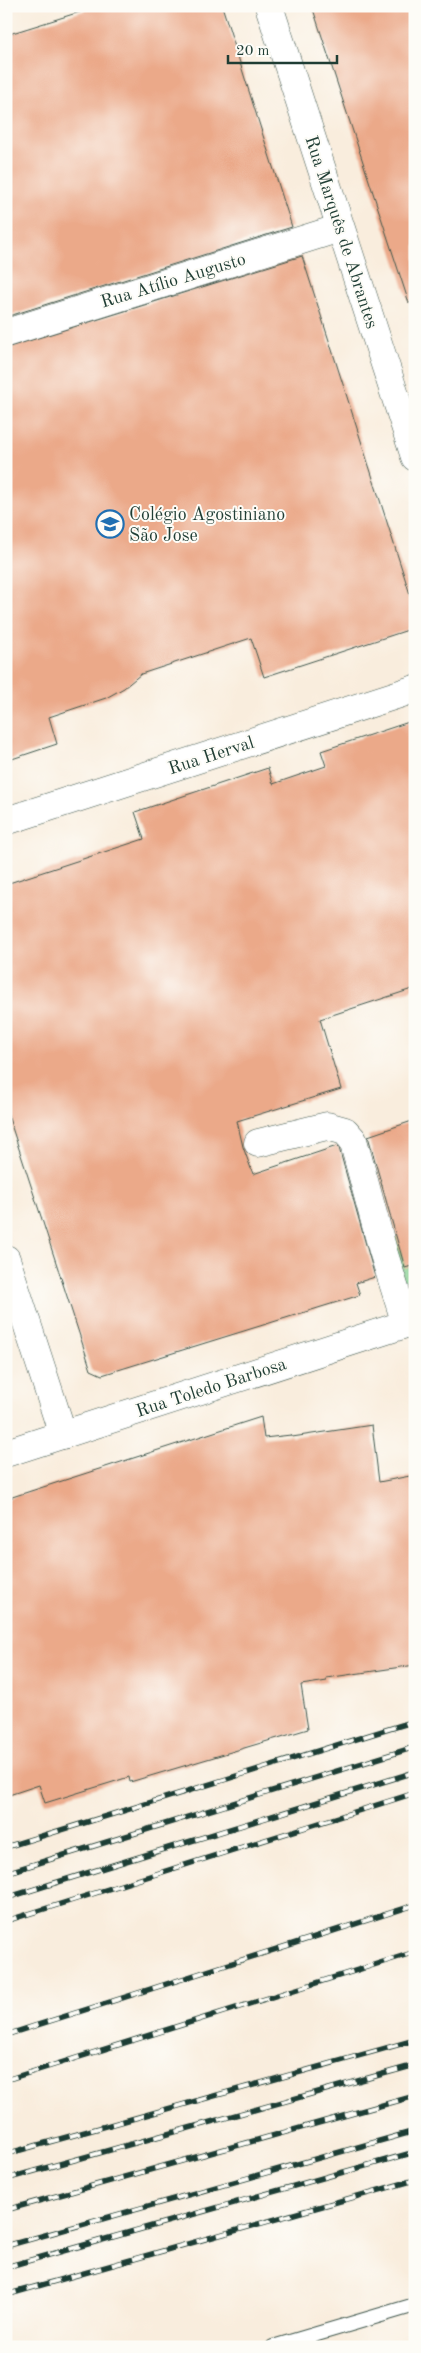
<svg xmlns="http://www.w3.org/2000/svg" width="421" height="2353" font-family="'Old Standard TT',serif">
<rect width="100%" height="100%" fill="#fdfcf7"/>
<filter id="ink" filterUnits="userSpaceOnUse"><feTurbulence type="fractalNoise" baseFrequency=".02" numOctaves="2"/><feDisplacementMap in="SourceGraphic" scale="10" xChannelSelector="R" yChannelSelector="G"/><feConvolveMatrix kernelMatrix="1 2 1 2 8 2 1 2 1" color-interpolation-filters="sRGB"/></filter>
<filter id="wash" filterUnits="userSpaceOnUse"><feTurbulence type="fractalNoise" baseFrequency=".0096" numOctaves="4" result="noise"/><feDisplacementMap in="SourceGraphic" scale="20" xChannelSelector="R" yChannelSelector="G"/><feGaussianBlur stdDeviation="1.12" result="paint"/><feColorMatrix in="noise" values="0 0 0 0 0 0 0 0 0 0 0 0 0 0 0 0 0 1.4 0 .05"/><feComposite in="paint" operator="in"/></filter>
<g filter="url(#wash)">
<rect width="100%" height="100%" fill="#f9eddd"/>
<path fill="#7fcd8c" stroke="#4f8560" d="M415 1231V1278L402 1282 388 1239Z"/>
<g id="blocks">
<g fill="#eba989">
<path d="M99 6H222L292 227 6 317V35Z"/>
<path d="M312 6H415V302L409 303Z"/>
<path d="M302 256 415 610V615L408 630 264 677 251 638 141 674 124 688 106 698 49 717 57 744 6 761V348Z"/>
<path d="M415 720V988L320 1019 341 1089 237 1121 243 1147 253 1174 337 1146 339 1148 375 1277 356 1283 360 1295 102 1375 91 1370 6 1109V884L144 839 135 812 268 768 273 784 326 766 321 751Z"/>
<path d="M415 1120V1265L405 1268 368 1136Z"/>
<path d="M261 1417 264 1438 291 1435 292 1437 372 1425 379 1482 415 1475V1665L326 1678 327 1681 301 1685 308 1729 130 1782 129 1777 45 1803 39 1785 6 1796V1499Z"/>
</g>
</g>
</g>
<g filter="url(#ink)">
<use href="#blocks" fill-opacity="0" stroke="#40574d" stroke-width="1"/>
<g fill="none" stroke-linecap="round" stroke-linejoin="round">
<g stroke="#40574d" stroke-width="16">
<path id="lane" d="M273 2347 415 2305"/>
</g>
<g stroke="#40574d" stroke-width="29">
<g id="street">
<path d="M269 6 415 457"/>
<path d="M6 333 340 228"/>
<path d="M6 821 415 689"/>
<path d="M258 1143 327 1126 345 1131 353 1140 383 1251 406 1324"/>
<path d="M6 1259 63 1435"/>
</g>
</g>
<g stroke="#40574d" stroke-width="29">
<path id="secondary" d="M6 1453 415 1321"/>
</g>
<use href="#lane" stroke="#fff" stroke-width="14"/>
<use href="#street" stroke="#fff" stroke-width="28"/>
<use href="#secondary" stroke="#fff" stroke-width="28"/>
<g stroke="#1f3d34" stroke-width="5.5">
<g id="rail">
<path d="M6 1847 415 1721"/>
<path d="M6 1873 415 1747"/>
<path d="M6 1898 415 1772"/>
<path d="M6 1921 415 1793"/>
<path d="M6 2035 415 1905"/>
<path d="M6 2080 415 1952"/>
<path d="M6 2154 415 2040"/>
<path d="M6 2179 415 2065"/>
<path d="M6 2210 415 2096"/>
<path d="M6 2246 415 2131"/>
<path d="M6 2267 415 2152"/>
<path d="M6 2295 415 2180"/>
</g>
</g>
<use href="#rail" stroke="#fdfcf7" stroke-width="4" stroke-dasharray="11" stroke-linecap="butt"/>
</g>
</g>
<defs>
<g id="school-ring" transform="scale(1.4375)"><circle r="9.5" fill="#fdfcf7" stroke="#1f6fb2" stroke-width="1.5"/><path d="M0-5L7-2L0 1L-7-2ZM-4 1L0 2.5L4 1V4Q0 6-4 4Z" fill="#1f6fb2"/></g>
</defs>
<g fill-rule="evenodd">
<use href="#school-ring" x="110" y="524"/>
</g>
<g text-anchor="middle" stroke-width="4" stroke-linejoin="round" paint-order="stroke">
<g font-size="18" fill="#1f3d34" stroke="#fdfcf7">
<text transform="translate(342 232) rotate(72)" y="6">Rua Marquês de Abrantes</text>
<text transform="translate(173 280) rotate(-17)" y="6">Rua Atílio Augusto</text>
<text transform="translate(211 755) rotate(-18)" y="6">Rua Herval</text>
<text transform="translate(211 1387) rotate(-18)" y="6">Rua Toledo Barbosa</text>
</g>
<g font-size="18" fill="#1f3d34" stroke="#fdfcf7" text-anchor="start">
<text x="129" y="520">Colégio Agostiniano<tspan x="129" dy="21">São Jose</tspan></text>
</g>
</g>
<rect width="421" height="2353" fill="none" stroke="#fdfcf7" stroke-width="25"/>
<path d="M228 55v8h109v-8" fill="none" stroke="#1f3d34" stroke-width="2.5"/>
<text x="236" y="55" font-size="15" fill="#1f3d34" stroke="#fdfcf7" stroke-width="4" paint-order="stroke">20 m</text>
</svg>
